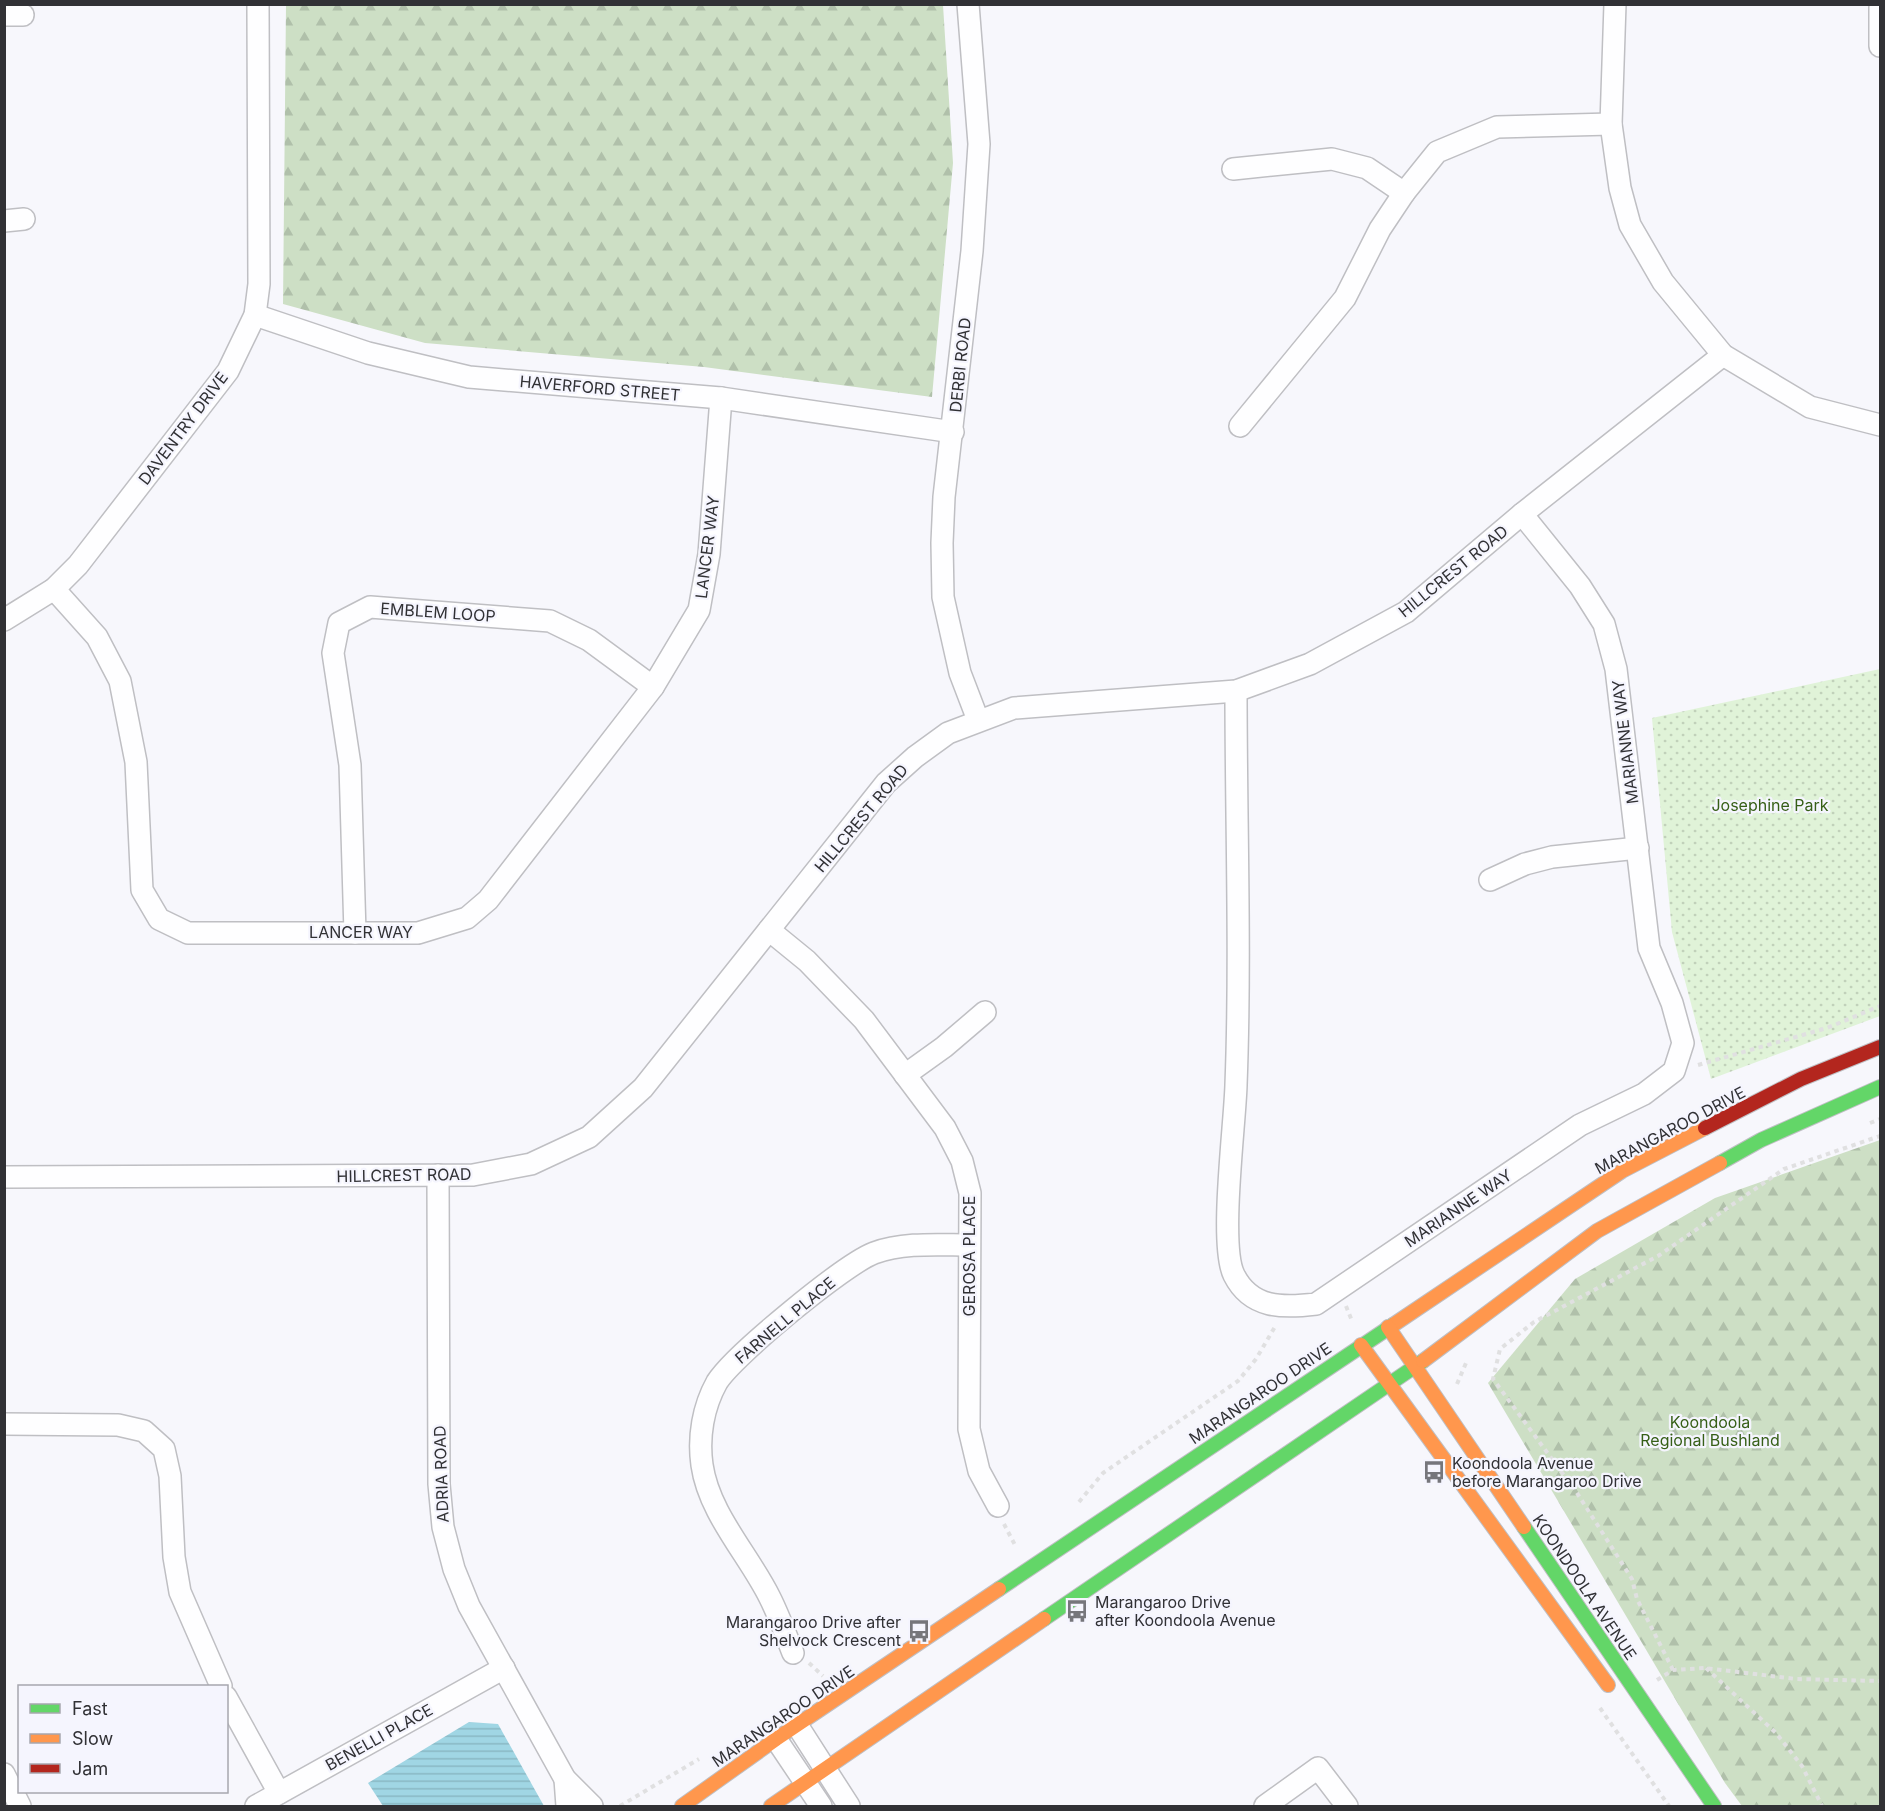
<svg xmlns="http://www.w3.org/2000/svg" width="1885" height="1811" font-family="Inter,sans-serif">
<defs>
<pattern id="green-dots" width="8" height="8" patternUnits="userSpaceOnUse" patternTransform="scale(1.5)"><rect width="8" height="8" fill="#e0f3d8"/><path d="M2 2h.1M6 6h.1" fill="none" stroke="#c1d1ba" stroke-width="1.8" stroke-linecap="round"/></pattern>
<pattern id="forest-firs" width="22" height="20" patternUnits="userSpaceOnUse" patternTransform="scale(1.5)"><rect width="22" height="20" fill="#cddfc5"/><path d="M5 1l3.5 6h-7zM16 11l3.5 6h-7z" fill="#b0c0aa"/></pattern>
<pattern id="water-rules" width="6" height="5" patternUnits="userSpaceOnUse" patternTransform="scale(1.5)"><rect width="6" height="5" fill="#a0d6e4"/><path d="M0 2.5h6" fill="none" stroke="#8ab8c4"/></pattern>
</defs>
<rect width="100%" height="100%" fill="#f7f7fc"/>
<path fill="url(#green-dots)" d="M1880 669V1016L1711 1079 1672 932 1652 718Z"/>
<g fill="url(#forest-firs)">
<path d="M286 5H943L953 163 932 397 704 367 425 343 283 304Z"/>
<path d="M1880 1140V1806H1742L1725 1783 1488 1383 1575 1279 1715 1198Z"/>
</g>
<path fill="url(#water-rules)" d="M469 1722 498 1724 544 1806H383L368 1783Z"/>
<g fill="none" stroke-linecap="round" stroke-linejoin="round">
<g stroke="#bfbfc3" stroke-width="24">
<g id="street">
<path d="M968 4 979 144 972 251 944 497 942 543 943 597 960 673 978 720"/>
<path d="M1615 4 1611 124 1620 188 1630 225 1663 282 1723 355 1810 407 1880 425"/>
<path d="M1880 7V46"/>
<path d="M4 15H23"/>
<path d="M1233 169 1332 159 1367 168 1404 193"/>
<path d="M4 221 24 219"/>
<path d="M255 315 368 353 469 377 721 398 953 432"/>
<path d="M1240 426 1345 298 1380 229 1404 193 1437 152 1497 127 1611 124"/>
<path d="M54 589 97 637 120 681 136 762 142 890 159 919 188 933H418L467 918 488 900 653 687 699 610 709 554 721 398"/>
<path d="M4 620 54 589 78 565 228 371 255 315 259 284 258 4"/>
<path d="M1236 691C1236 822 1241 954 1236 1085 1235 1124 1219 1245 1234 1275 1251 1309 1283 1308 1316 1304L1580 1125 1644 1094 1674 1071 1683 1043 1672 1003 1649 948 1616 669 1604 624 1580 586 1522 514"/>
<path d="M1490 880 1525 864 1552 857 1638 848"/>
<path d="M769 930 807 961 864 1020 945 1128 962 1161 970 1193 969 1429 979 1471 998 1506"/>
<path d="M355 933 350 765 333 653 339 623 370 607 550 621 589 640 653 687"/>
<path d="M905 1075 944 1047 985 1012"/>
<path d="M438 1175 439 1484 443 1527 454 1569 469 1606 565 1779 592 1806"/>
<path d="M4 1177 473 1175 531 1164 589 1137 643 1088 886 783 915 757 948 733 1014 708 1236 691 1310 664 1406 612 1522 514 1723 355"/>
<path d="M4 1424 118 1425 144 1431 164 1449 170 1476 174 1557 180 1592 221 1686"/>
<path d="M793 1653C786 1635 779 1616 770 1598 749 1555 709 1514 702 1465 698 1437 703 1407 717 1382 734 1355 845 1264 874 1253 904 1242 939 1245 969 1245"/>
<path d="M226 1697 279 1793"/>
<path d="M797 1725 849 1806"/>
<path d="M776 1739 821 1806"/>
<path d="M4 1774 20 1806"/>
<path d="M565 1779 567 1806"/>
<path d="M256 1806 504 1668"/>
<path d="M1265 1806 1318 1768 1347 1806"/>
</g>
</g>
<g stroke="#bfbfc3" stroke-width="16">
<g id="fast">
<path d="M1720 1163 1761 1140 1880 1087"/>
<path d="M1524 1527 1714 1806"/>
<path d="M999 1589 1393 1325"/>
<path d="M1044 1619 1423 1361"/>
</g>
</g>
<g stroke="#bfbfc3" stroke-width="16">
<g id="slow">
<path d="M1393 1325 1622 1171 1705 1128"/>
<path d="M1388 1327 1524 1527"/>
<path d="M1361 1345 1608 1685"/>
<path d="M1423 1361 1597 1231 1720 1163"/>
<path d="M682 1806 776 1739 999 1589"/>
<path d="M771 1806 1044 1619"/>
</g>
</g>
<g stroke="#bfbfc3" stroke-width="16">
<path id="jam" d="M1705 1128 1801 1079 1880 1047"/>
</g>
<g stroke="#e0e0e1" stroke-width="4" stroke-dasharray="4.5 4.5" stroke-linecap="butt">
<path d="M1698 1065 1827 1028 1880 1006"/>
<path d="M1870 1123 1880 1119"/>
<path d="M1346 1306 1352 1321"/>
<path d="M1457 1384 1466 1363"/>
<path d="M1079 1502 1103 1473 1238 1381 1256 1359 1276 1325"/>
<path d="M1004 1524 1016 1547"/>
<path d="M809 1663 823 1676"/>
<path d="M1706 1668 1776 1733 1802 1766 1822 1806"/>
<path d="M1673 1670 1637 1599 1632 1579 1577 1493 1493 1379 1500 1349 1534 1322 1658 1256 1784 1169 1880 1136"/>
<path d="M1657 1680 1673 1670 1705 1668 1796 1679 1880 1681"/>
<path d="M1600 1708 1669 1806"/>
<path d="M620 1806 699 1759"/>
</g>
<use href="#street" stroke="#fefeff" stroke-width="21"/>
<use href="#fast" stroke="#63d668" stroke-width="14"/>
<use href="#slow" stroke="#ff974d" stroke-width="14"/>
<use href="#jam" stroke="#b3261e" stroke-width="14"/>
</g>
<defs>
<g id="bus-bare" transform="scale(1.8)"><path d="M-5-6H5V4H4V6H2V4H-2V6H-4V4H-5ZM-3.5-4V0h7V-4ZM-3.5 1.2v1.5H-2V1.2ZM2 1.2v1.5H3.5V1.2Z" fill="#76767b" stroke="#f5f5fe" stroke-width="2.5" paint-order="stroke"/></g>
</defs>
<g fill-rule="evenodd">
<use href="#bus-bare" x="1434" y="1472"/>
<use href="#bus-bare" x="1077" y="1611"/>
<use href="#bus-bare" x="919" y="1631"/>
</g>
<g text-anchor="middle" stroke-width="4.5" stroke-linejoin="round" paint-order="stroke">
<g font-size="16" fill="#313135" stroke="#f5f5fe">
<text transform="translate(960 365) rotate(-84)" y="6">DERBI ROAD</text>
<text transform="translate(600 388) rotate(5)" y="6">HAVERFORD STREET</text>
<text transform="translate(183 428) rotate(-53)" y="6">DAVENTRY DRIVE</text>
<text transform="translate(707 547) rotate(-83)" y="6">LANCER WAY</text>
<text transform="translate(1453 571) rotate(-39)" y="6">HILLCREST ROAD</text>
<text transform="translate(438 612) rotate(4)" y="6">EMBLEM LOOP</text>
<text transform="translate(1625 742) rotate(-97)" y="6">MARIANNE WAY</text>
<text transform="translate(861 818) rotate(-50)" y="6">HILLCREST ROAD</text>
<text x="361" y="938">LANCER WAY</text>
<text transform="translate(1670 1130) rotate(-28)" y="6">MARANGAROO DRIVE</text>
<text transform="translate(404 1175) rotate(-1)" y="6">HILLCREST ROAD</text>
<text transform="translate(1458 1208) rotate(-34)" y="6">MARIANNE WAY</text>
<text transform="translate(969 1256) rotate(-90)" y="6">GEROSA PLACE</text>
<text transform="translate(785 1320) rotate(-40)" y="6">FARNELL PLACE</text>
<text transform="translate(1260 1393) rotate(-34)" y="6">MARANGAROO DRIVE</text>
<text transform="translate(441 1474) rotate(-92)" y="6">ADRIA ROAD</text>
<text transform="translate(1585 1587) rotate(56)" y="6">KOONDOOLA AVENUE</text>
<text transform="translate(783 1716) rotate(-34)" y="6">MARANGAROO DRIVE</text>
<text transform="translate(379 1737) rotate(-29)" y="6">BENELLI PLACE</text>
</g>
<g font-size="16" fill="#365f17" stroke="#f5f5fe">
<text x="1770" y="811">Josephine Park</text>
<text x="1710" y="1428">Koondoola<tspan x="1710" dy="18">Regional Bushland</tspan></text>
</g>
<g font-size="16" fill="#313135" stroke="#f5f5fe" text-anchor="start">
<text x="1452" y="1469">Koondoola Avenue<tspan x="1452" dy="18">before Marangaroo Drive</tspan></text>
<text x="1095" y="1608">Marangaroo Drive<tspan x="1095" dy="18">after Koondoola Avenue</tspan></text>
<text x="901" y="1628" text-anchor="end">Marangaroo Drive after<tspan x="901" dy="18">Shelvock Crescent</tspan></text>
</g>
</g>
<rect width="1885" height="1811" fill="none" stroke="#313135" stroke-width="12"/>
<rect x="18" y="1685" width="210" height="108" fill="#f5f5fe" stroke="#a7a7ae" stroke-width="1.5"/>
<rect x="30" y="1704" width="30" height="9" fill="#63d668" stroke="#a7a7ae" stroke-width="1.5"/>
<text x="72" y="1715" font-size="18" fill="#313135">Fast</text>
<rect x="30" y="1734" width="30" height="9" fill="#ff974d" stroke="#a7a7ae" stroke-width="1.5"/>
<text x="72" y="1745" font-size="18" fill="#313135">Slow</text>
<rect x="30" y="1764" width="30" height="9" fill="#b3261e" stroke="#a7a7ae" stroke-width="1.5"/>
<text x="72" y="1775" font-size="18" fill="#313135">Jam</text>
</svg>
